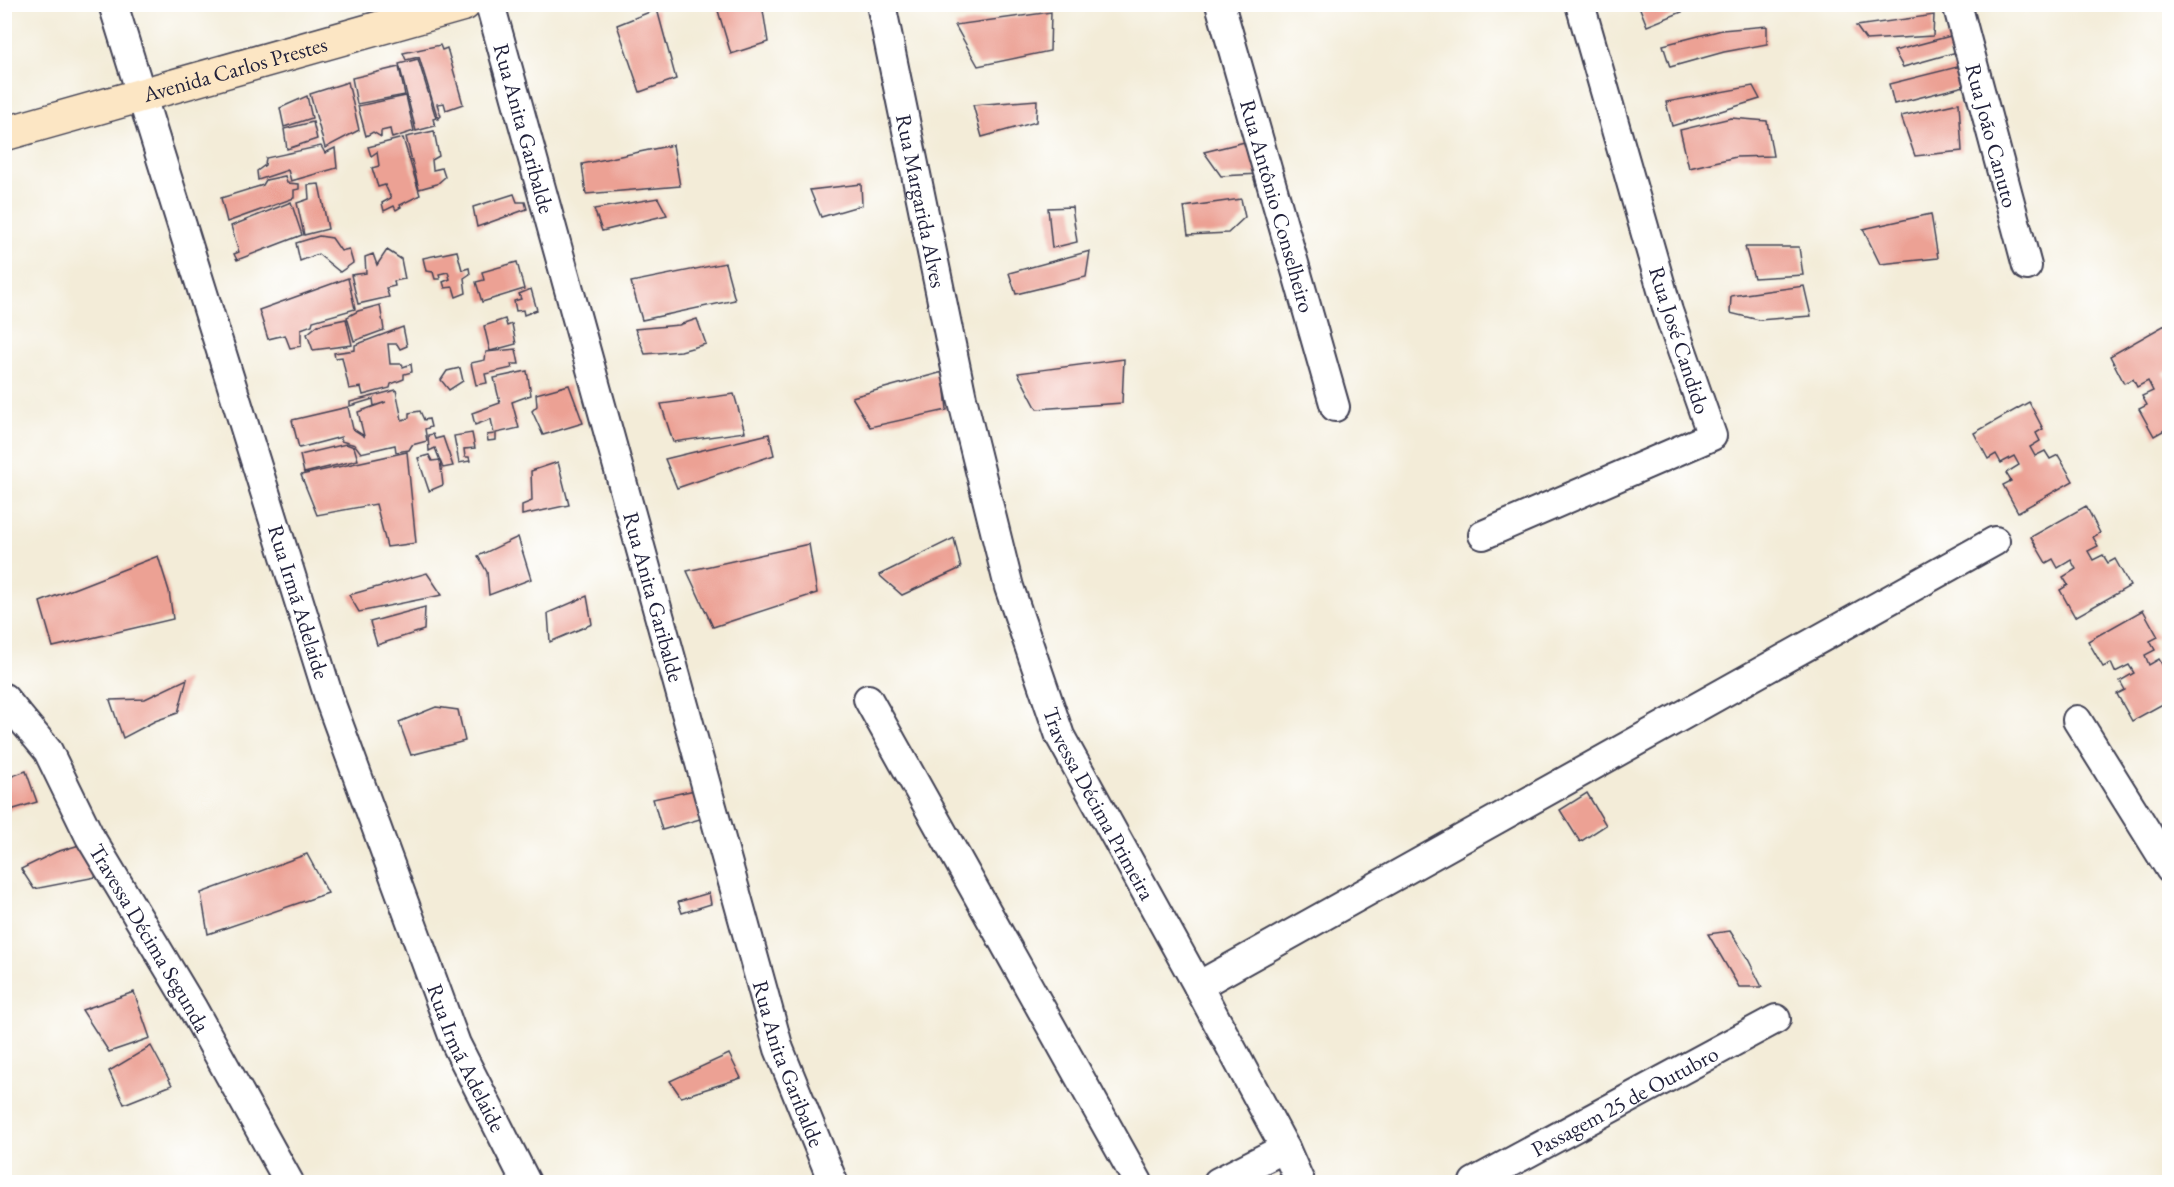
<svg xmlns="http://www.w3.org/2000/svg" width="2174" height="1187" font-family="'EB Garamond',serif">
<rect width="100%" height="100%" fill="#fff"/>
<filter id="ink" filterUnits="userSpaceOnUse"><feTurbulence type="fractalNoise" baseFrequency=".0167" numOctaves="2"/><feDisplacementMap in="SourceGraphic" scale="12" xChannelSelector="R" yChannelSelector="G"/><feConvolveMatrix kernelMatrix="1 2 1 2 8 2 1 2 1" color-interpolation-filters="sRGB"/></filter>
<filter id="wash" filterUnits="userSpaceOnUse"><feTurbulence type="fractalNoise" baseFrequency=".008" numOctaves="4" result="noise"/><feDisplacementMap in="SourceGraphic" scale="24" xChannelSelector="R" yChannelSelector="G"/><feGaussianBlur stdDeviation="1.35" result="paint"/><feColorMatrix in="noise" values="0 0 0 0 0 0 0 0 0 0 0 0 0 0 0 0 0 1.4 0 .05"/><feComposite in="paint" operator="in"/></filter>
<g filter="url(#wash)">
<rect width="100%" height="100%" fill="#f3ecd8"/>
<g id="blocks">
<g fill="#eca194">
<path d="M716 4H762L768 42 731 54Z"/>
<path d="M1647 4H1699V5L1647 26 1639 6Z"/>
<path d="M657 9 676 79 640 92 617 25Z"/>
<path d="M1051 12 1050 51 978 66 955 25Z"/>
<path d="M1934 15 1933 36 1866 40 1856 26Z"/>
<path d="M1767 26V44L1724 52 1670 67 1663 45 1722 30Z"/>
<path d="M1958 34 1964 50 1903 67 1894 51Z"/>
<path d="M440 45 442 50 447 48 463 104 446 110 444 103 437 104 441 116 438 119 419 57 406 60 403 53Z"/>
<path d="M418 59 436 118 433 119 435 126 416 131 399 64Z"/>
<path d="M1961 66 1972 84 1894 104 1889 84Z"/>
<path d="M399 67 405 95 357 104 352 78Z"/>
<path d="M348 82 359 130 325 148 310 94Z"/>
<path d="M1753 86 1760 99 1672 126 1666 102Z"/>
<path d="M307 96 312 118 284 127 280 108Z"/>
<path d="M406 96 414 131 392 138 390 129 381 131V137L373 132 366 136 358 106Z"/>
<path d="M1037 100 1036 122 982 137 973 105Z"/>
<path d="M1959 103 1962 151 1915 156 1901 116Z"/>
<path d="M1731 118 1767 121 1773 156 1736 157 1689 168 1680 130Z"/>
<path d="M313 122 317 139 287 149 284 129Z"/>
<path d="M434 131 439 156 432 160 433 170 442 168 445 177 437 184 419 189 406 137Z"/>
<path d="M403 138 420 195 400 205 401 207 396 210 394 206 384 211 382 203 391 198 385 185 378 187 372 168 379 166 377 152 371 156 368 147Z"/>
<path d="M1253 140 1259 174 1221 176 1204 152Z"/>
<path d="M673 145 680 186 586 194 582 164Z"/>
<path d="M321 146 325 153 335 148 337 168 291 181 288 170 258 180 257 171 265 165 266 158Z"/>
<path d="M285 176 287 183 299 184V189L294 190V198L227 222 221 198 263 185 266 180Z"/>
<path d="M319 184 328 229 304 235 297 203 309 199 308 185Z"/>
<path d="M861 184 862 205 821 217 810 190Z"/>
<path d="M514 194 517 202H525L527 209 477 227 473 207Z"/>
<path d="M658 198 667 215 602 231 594 209Z"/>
<path d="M1241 199 1245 217 1228 233 1188 235 1184 207Z"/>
<path d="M291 202 302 235 237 260 234 254 239 252 231 226Z"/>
<path d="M1072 207 1077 242 1052 248 1048 208Z"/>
<path d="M1931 214 1938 258 1880 264 1863 229Z"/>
<path d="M319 236 332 238 341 251 349 249 353 263 340 272 318 254 300 261 296 243Z"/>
<path d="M1745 247H1799L1803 275 1754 278Z"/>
<path d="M387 250 401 259 405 279 394 281 395 286 386 288 389 297 358 304 351 275 366 273 365 257 373 254 377 265Z"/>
<path d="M457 251 462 270 469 268 470 274 464 278 466 293 456 297 453 287 445 288 443 282 450 279 448 272 439 274 440 279H435L433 272 426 271 423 258Z"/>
<path d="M1090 251 1086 277 1016 294 1009 273Z"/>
<path d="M517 262 524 289 482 302 476 282 484 280 482 272Z"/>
<path d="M725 263 735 300 642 320 631 282Z"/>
<path d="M348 278 355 309 313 321 312 325 301 329V346L290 348 285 335 268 339 259 310Z"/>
<path d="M1804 286 1811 316 1759 320 1730 313 1731 296Z"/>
<path d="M531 289 537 310 524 315 523 310 516 311 514 301 521 299 519 294Z"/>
<path d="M380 305 384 330 354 341 347 317 358 311Z"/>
<path d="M346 319 352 345 313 350 307 334 318 325Z"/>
<path d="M505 319 507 326 512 324 516 344 490 351 484 326Z"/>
<path d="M697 319 706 344 681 351 645 354 635 329 679 325Z"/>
<path d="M2165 325 2170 333V369L2163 373 2170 381V427L2154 436 2139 409 2147 405 2142 396 2153 391 2148 381 2137 387 2133 379 2124 383 2110 356Z"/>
<path d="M403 327 407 346 400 349 397 344H388L390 364H402L403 367 411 364 412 372 404 374V379L391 384 390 388 363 395 361 387 349 389 342 357 335 358 334 353 355 350V345Z"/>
<path d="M516 349 519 364H511L512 368 485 374 487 383 476 385 471 363 485 360 486 352Z"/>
<path d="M1124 359 1122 403 1037 409 1018 373Z"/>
<path d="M460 368 463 381 449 390 441 380 447 371Z"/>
<path d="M527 371 531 395 512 402 519 428 496 433V440L488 441 487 435 494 434 491 419 475 425 472 413 500 403 494 378Z"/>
<path d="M943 372 947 410 870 427 852 397Z"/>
<path d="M569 385 583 423 543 435 532 411 537 406 536 394Z"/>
<path d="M396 390 402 420 409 418V413L420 411 424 420 429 419 431 427 425 429 427 441 412 445 409 450 396 452 395 445 361 453 355 445 341 441V437L299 448 292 420 348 407 353 429 364 436 358 412 386 402 374 406 373 399 350 406V402Z"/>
<path d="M734 394 745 432 673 442 661 404Z"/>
<path d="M2029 402 2043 429 2036 433 2040 441 2030 447 2035 456 2045 451 2050 459 2058 455 2073 481 2018 512 2003 485 2011 481 2006 473 2019 465 2014 456 2001 463 1996 454 1988 459 1974 433Z"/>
<path d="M472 433 475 448 464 449 465 457H469L470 461 459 463 454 436Z"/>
<path d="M433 434 435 439 443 437 453 466 443 468 435 448 429 451 428 435Z"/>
<path d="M769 434 774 455 677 488 665 459Z"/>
<path d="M346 444 354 447 358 460 304 473 300 455Z"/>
<path d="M407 452 416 543 387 547 376 504 317 515 301 475Z"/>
<path d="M429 455 432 461 440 460 443 485 429 491 418 458Z"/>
<path d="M558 462 569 505 522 515V505L532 501 531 471Z"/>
<path d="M2086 506 2100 533 2093 537 2098 546 2088 551 2093 560 2103 555 2108 563 2115 559 2130 586 2075 617 2060 590 2068 585 2063 577 2076 569 2071 560 2058 568 2053 559 2046 563 2031 537Z"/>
<path d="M518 537 531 579 489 595 487 572 478 556Z"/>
<path d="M954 538 961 568 902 595 879 575Z"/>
<path d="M809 544 817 593 713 627 687 571Z"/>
<path d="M158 556 169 591 173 619 53 647 40 602Z"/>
<path d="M427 573 442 595 359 612 349 595Z"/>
<path d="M587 596 592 624 550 642 548 613Z"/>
<path d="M425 607 424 630 377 645 370 622Z"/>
<path d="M2143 610 2158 637 2150 641 2155 650 2145 655 2149 665 2159 659 2164 668 2170 665V700L2132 721 2117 694 2125 690 2120 681 2134 673 2129 665 2115 672 2111 663 2103 667 2088 641Z"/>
<path d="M187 679 178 713 155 721 123 738 110 700 145 699Z"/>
<path d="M436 707 458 710 465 741 411 755 399 722Z"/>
<path d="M26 771 37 802 4 812V779Z"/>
<path d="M695 790 700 819 662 830 653 799Z"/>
<path d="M1587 793 1606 825 1580 842 1560 810Z"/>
<path d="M83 844 96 877 34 889 21 869 56 852Z"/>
<path d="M307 854 328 893 208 934 201 893Z"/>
<path d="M709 893 711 904 682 913 678 902Z"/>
<path d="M1730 931 1748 959 1762 987H1739L1708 934Z"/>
<path d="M134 992 150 1038 109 1052 82 1010Z"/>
<path d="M151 1046 172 1085 124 1104 109 1071Z"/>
<path d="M729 1054 741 1078 681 1097 670 1081Z"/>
</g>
</g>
</g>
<g filter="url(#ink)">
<use href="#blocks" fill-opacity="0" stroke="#414053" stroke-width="1.5"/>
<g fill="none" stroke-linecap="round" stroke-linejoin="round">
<g stroke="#414053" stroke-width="32">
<g id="street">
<path id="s1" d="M113 4 331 704 456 1044 526 1182"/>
<path id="s2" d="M490 4 779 1049 833 1182"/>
<path id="s3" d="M881 4 962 398 1009 587 1060 736 1198 986 1285 1148 1300 1182"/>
<path id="s4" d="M1220 4 1335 407"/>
<path id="s5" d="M1957 4 2027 266"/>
<path d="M1483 535 1712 436 1668 311 1580 4"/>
<path id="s6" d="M4 698 48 751 90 837 193 1009 289 1182"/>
<path d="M868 699 1138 1182"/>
<path d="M2077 720 2170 869"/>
<path d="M1198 986 1995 541"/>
<path d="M1218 1182 1285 1148"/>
<path id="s7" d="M1474 1182 1776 1019"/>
</g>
</g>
<g stroke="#414053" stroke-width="36">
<g id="secondary">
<path id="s8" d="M4 134 464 4"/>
</g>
</g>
<use href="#street" stroke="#fff" stroke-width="28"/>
<use href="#secondary" stroke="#fce6c4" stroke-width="33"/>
</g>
</g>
<g text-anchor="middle" stroke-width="4.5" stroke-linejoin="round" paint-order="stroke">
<g font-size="22" fill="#22223b" stroke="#fff">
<text dy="8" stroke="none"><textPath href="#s8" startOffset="240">Avenida Carlos Prestes</textPath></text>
<text dy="8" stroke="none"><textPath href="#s2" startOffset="129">Rua Anita Garibalde</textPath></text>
<text dy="8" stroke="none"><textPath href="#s5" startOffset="136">Rua João Canuto</textPath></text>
<text dy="8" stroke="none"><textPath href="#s3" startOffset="201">Rua Margarida Alves</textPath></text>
<text dy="8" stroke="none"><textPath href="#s4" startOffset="210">Rua Antônio Conselheiro</textPath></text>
<text transform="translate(1680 340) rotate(72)" y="8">Rua José Candido</text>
<text dy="8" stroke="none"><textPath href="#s2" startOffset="615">Rua Anita Garibalde</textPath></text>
<text dy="8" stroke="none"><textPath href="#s1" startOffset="626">Rua Irmã Adelaide</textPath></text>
<text dy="8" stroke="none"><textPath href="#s3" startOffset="832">Travessa Décima Primeira</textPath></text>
<text dy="8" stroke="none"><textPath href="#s6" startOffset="282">Travessa Décima Segunda</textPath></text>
<text dy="8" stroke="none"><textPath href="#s1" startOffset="1112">Rua Irmã Adelaide</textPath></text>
<text dy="8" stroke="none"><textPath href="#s2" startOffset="1101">Rua Anita Garibalde</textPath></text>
<text dy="8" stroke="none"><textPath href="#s7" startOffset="171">Passagem 25 de Outubro</textPath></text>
</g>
</g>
<rect width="2174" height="1187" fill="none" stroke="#fff" stroke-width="24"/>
</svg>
